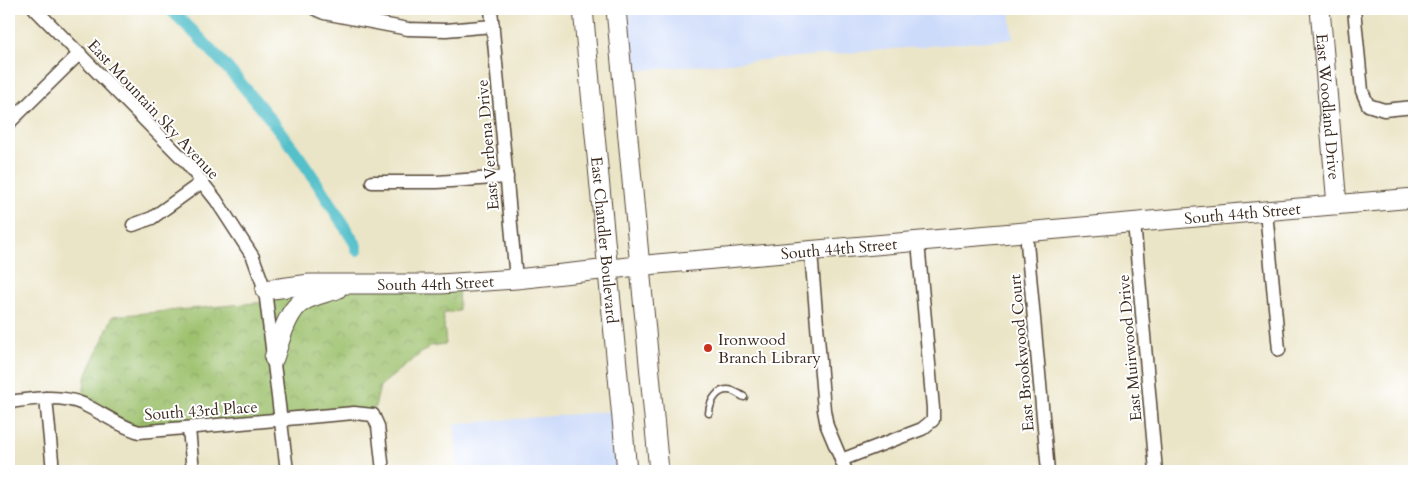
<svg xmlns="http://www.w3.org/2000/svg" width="1423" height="480" font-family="Cardo,serif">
<defs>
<pattern id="park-crowns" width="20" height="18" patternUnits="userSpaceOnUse" patternTransform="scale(1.25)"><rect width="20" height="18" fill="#9bc06b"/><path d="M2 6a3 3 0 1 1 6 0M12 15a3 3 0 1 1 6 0" fill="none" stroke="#809c57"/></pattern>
</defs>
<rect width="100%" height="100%" fill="#fff"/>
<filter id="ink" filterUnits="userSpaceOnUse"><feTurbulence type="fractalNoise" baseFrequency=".02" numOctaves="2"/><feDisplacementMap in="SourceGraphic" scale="10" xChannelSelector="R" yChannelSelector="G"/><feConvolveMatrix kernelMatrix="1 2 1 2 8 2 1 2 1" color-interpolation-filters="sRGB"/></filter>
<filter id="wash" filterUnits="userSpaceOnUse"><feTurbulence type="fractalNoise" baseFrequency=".0096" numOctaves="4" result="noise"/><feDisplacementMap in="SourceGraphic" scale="20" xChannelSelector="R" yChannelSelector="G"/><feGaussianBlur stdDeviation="1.12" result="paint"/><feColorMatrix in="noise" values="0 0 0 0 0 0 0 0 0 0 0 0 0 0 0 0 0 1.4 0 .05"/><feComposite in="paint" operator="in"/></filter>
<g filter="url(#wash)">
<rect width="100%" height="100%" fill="#ebe5c7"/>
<g fill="#cddbfa">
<path d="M628 9H1010L1013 39 632 71Z"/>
<path d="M612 411 618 471H458L454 424Z"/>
</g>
<path fill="url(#park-crowns)" stroke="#6b7544" d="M458 283 459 311 443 313 446 344 430 346 380 386 373 415 139 432 82 404 85 379 113 316 266 302 265 290Z"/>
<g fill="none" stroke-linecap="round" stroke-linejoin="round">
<path stroke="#52c0ca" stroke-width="12" d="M170 9C215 51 255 98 292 147 315 177 334 211 355 243L357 250"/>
</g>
</g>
<g filter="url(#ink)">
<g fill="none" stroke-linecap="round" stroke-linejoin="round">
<g stroke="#554637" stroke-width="9">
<path id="lane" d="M709 413C710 401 718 386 733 391 736 392 740 395 744 397"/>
</g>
<g stroke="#554637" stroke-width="15">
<g id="street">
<path d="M35 9 186 162 216 200 253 257 265 290 287 471"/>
<path d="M315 9 324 13 408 29 446 30 493 26"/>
<path d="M491 9 516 279"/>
<path d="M1354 9 1362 91 1368 105 1384 110 1414 107"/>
<path d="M9 123 80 53"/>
<path d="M372 182H437L507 177"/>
<path d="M1266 211 1279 350"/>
<path d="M1134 222 1156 471"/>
<path d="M133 225 152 218 202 182"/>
<path d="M1026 232 1048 471"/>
<path d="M811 252 824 410 827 426 846 471"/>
<path d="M46 398 53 471"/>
<path d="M9 402C33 399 59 394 83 404 102 413 119 426 139 432L354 413 373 415 378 426 383 471"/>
<path d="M189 429 193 471"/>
<path d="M841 460 922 429 933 420V408L918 242"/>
</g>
</g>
<g stroke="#554637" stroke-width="21">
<g id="secondary">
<path id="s1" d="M583 9 627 471"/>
<path d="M616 9 659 471"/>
<path id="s2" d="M1320 9 1337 205"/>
<path id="s3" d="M265 290 310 284H440L516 279 657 264 1414 198"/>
<path d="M274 358C280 341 285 318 298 305 307 296 326 293 337 289"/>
</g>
</g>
<use href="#lane" stroke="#fff" stroke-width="6"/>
<use href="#street" stroke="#fff" stroke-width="12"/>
<use href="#secondary" stroke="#fff" stroke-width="19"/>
</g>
</g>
<circle fill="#c8321e" stroke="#fff" stroke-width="2" cx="708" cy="348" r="5"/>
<g text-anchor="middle" stroke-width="4" stroke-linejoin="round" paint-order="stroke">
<g font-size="16" fill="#3b2a1e" stroke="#fff">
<text dy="6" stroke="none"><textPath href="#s2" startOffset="98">East Woodland Drive</textPath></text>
<text transform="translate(154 109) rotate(47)" y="6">East Mountain Sky Avenue</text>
<text transform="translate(487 145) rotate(-95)" y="6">East Verbena Drive</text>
<text dy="6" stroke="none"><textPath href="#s3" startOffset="981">South 44th Street</textPath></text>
<text dy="6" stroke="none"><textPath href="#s1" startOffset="232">East Chandler Boulevard</textPath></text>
<text dy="6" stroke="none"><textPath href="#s3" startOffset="576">South 44th Street</textPath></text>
<text dy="6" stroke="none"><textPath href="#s3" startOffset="171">South 44th Street</textPath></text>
<text transform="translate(1129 348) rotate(-95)" y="6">East Muirwood Drive</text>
<text transform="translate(1021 353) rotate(-95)" y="6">East Brookwood Court</text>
<text transform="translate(201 410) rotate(-4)" y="6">South 43rd Place</text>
</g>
<g font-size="16" fill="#3b2a1e" stroke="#fff" text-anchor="start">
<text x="718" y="345">Ironwood<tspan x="718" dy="18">Branch Library</tspan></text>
</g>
</g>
<rect width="1423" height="480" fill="none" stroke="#fff" stroke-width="30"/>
</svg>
